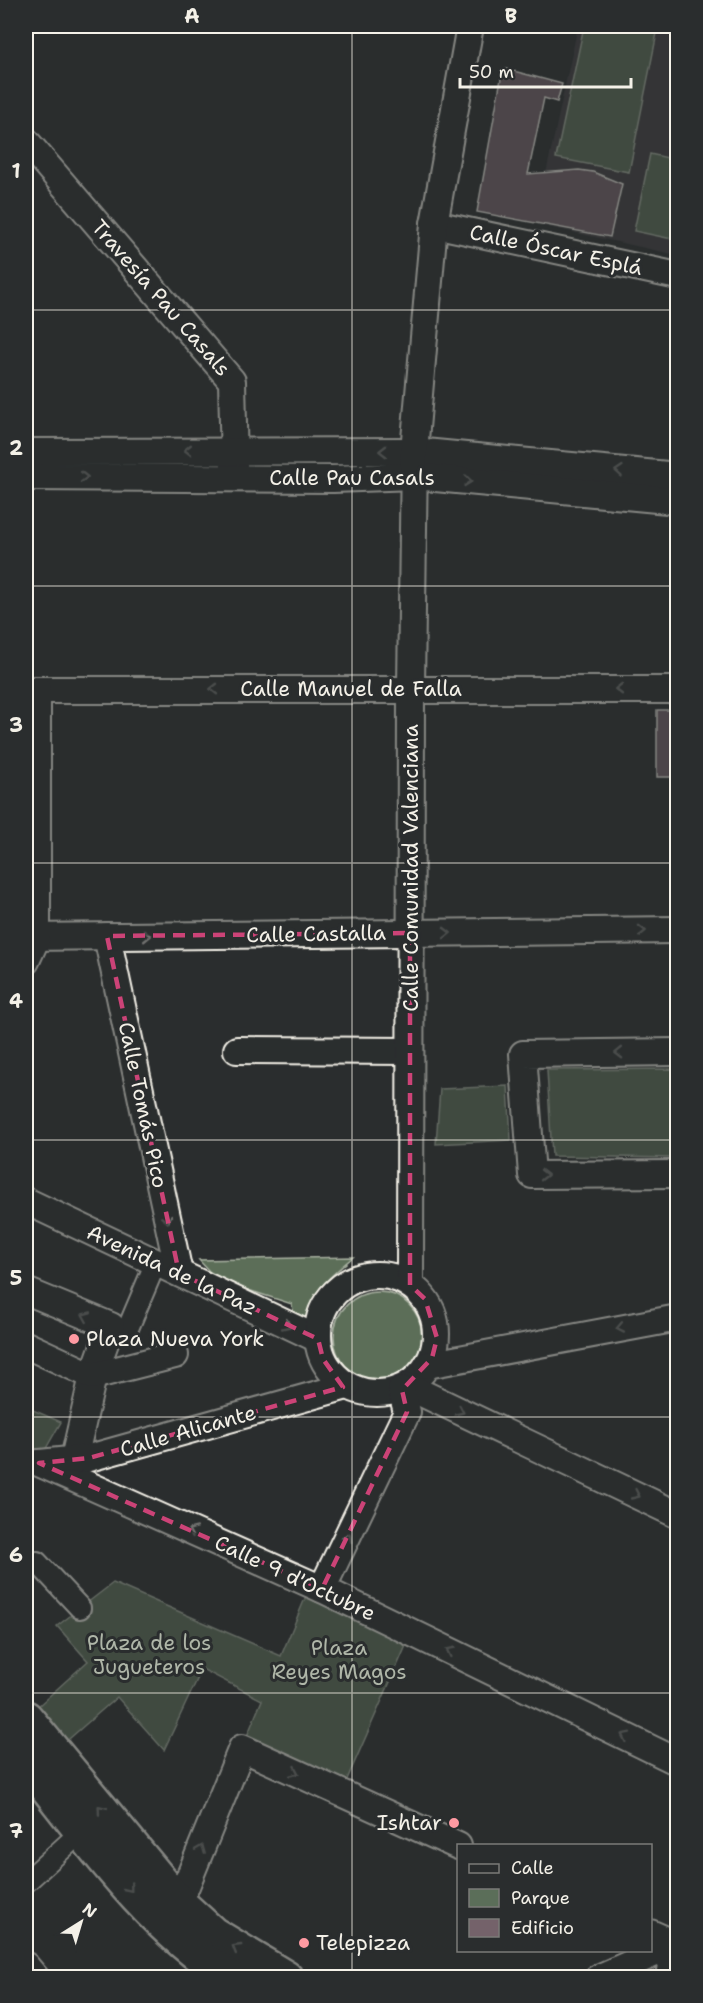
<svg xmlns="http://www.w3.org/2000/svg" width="703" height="2003" font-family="'Shantell Sans',sans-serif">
<rect width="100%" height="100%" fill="#2a2d2e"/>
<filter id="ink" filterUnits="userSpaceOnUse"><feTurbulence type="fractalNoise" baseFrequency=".0167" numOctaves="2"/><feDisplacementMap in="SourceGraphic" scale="12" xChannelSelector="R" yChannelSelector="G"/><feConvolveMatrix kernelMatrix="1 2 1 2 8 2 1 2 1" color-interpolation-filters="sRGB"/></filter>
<g filter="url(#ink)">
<path fill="#403d40" d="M578 26H677V255L535 224Z"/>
<g fill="#5b6e59" stroke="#a8b0a0" stroke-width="1.5">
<path d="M584 26H648L658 28 629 172 556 158Z"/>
<path d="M650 154 677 160V240L634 231Z"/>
<path d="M677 1069V1158L552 1156 547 1070Z"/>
<path d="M508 1086 511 1140 436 1144 440 1089Z"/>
<path d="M353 1257C332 1275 309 1292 306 1321L294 1318 292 1304 217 1280 199 1260Z"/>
<circle cx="378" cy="1336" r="44"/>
<path d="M26 1407 61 1422 45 1450 26 1452Z"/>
<path d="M113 1583 281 1656 311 1584 412 1632 341 1793 242 1748 262 1700 202 1669 164 1750 117 1697 54 1752 26 1717 88 1661 57 1626Z"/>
</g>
<g fill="#74626a" stroke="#f4f1e8" stroke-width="1.5">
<path d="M506 69 562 84 557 102 544 98 528 174 579 170 593 172 622 184 610 237 477 212 502 73Z"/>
<rect x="657" y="710" width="21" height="67"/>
</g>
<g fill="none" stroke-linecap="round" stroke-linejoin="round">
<g stroke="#f4f1e8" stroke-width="24">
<g id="pedestrian">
<path d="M126 1333 156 1262"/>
<path d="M26 1571 37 1562 80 1608"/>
<path d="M26 1882 82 1831"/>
</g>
</g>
<g stroke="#f4f1e8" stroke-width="30">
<g id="minor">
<path d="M26 141 232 381 234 466"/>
<path d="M434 224 678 276"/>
<path d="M26 452 414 451 678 476"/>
<path d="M26 477 333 479 414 476 678 501"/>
<path d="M26 690H678"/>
<path d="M107 936 179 1273"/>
<path d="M26 937 678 930"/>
<path d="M26 961 37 937V690"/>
<path d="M237 1050 410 1051"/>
<path d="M678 1052 523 1054 532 1175 678 1174"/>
<path d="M26 1201 318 1339"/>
<circle cx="377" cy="1334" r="59"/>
<path d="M410 1285 411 688 414 451 434 224 470 26"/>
<path d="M26 1291 111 1326 93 1376 74 1459"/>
<path d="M26 1345 93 1376 175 1355"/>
<path d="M427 1365 678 1318"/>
<path d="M407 1386 678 1515"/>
<path d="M39 1463 322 1589 678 1762"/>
<path d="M40 1463 89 1458 347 1386"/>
<path d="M322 1589 407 1412 401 1389"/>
<path d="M179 1903 242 1748 458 1846"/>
<path d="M650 1933 675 1944 670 1978"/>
<path d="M26 1966 36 1978"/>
<path d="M598 1978 678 1943"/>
</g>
</g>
<g stroke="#f4f1e8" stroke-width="38">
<g id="secondary">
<path d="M26 1718 179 1903 213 1934 286 1978"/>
<path d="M26 1761C88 1838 146 1924 231 1978"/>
</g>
</g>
<use href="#pedestrian" stroke="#2a2d2e" stroke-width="20"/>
<use href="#minor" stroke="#2a2d2e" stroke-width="26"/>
<use href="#secondary" stroke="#2a2d2e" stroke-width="33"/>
</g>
<defs><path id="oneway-chevron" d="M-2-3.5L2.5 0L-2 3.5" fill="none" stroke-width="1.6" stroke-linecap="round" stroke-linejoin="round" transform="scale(1.5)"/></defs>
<g stroke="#71726f">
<use href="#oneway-chevron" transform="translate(188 450) rotate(179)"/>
<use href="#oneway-chevron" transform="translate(383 451) rotate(-180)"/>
<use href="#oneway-chevron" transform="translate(619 471) rotate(-175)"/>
<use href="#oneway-chevron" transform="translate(84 477)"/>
<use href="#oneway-chevron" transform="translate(468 481) rotate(6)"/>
<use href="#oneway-chevron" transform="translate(214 689) rotate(180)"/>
<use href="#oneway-chevron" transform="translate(619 689) rotate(-180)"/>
<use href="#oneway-chevron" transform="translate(642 931) rotate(-1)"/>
<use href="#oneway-chevron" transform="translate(447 933) rotate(-1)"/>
<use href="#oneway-chevron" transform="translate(147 936) rotate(-1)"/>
<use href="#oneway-chevron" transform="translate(619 1053) rotate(179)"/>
<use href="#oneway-chevron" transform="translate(544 1175)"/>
<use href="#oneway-chevron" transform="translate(167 1219) rotate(78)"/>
<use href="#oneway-chevron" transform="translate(86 1316) rotate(-157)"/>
<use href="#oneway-chevron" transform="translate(287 1325) rotate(25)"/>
<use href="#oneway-chevron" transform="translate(620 1328) rotate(169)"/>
<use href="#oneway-chevron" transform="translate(460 1411) rotate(25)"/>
<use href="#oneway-chevron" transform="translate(636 1495) rotate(25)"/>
<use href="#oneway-chevron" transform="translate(192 1531) rotate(-156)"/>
<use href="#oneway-chevron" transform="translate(348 1537) rotate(-64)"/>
<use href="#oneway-chevron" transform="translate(450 1651) rotate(-154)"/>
<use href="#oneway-chevron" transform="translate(625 1736) rotate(-154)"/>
<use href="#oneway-chevron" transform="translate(295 1772) rotate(24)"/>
<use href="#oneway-chevron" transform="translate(101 1809) rotate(-130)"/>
<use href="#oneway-chevron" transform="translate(201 1849) rotate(-68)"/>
<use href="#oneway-chevron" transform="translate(129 1888) rotate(51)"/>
<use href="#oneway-chevron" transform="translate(236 1948) rotate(-149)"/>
</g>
</g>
<path d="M0 0H703V2003H0ZM410 933V1285L425 1299 437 1338 432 1358 402 1390 407 1412 322 1589 39 1463 89 1458 343 1387 323 1359 318 1339 179 1273 107 936Z" fill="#2a2d2e" fill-opacity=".55" fill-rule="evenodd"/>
<path fill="none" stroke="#cc4377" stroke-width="4.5" stroke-dasharray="12 8" stroke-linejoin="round" d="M410 933V1285L425 1299 437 1338 432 1358 402 1390 407 1412 322 1589 39 1463 89 1458 343 1387 323 1359 318 1339 179 1273 107 936Z"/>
<path fill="none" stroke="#f4f1e8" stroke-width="1.5" stroke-opacity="0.55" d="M352 26V1978M26 310H678M26 586H678M26 863H678M26 1140H678M26 1417H678M26 1693H678"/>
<g fill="#ff9aa2" stroke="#2a2d2e" stroke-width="2">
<circle cx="74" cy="1339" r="6"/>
<circle cx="454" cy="1823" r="6"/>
<circle cx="304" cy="1943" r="6"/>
</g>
<g text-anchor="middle" stroke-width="6" stroke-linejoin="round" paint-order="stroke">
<g font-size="21" fill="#f4f1e8" stroke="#2a2d2e">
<text transform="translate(556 250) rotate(12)" y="7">Calle Óscar Esplá</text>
<text transform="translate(161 298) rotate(49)" y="7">Travesía Pau Casals</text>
<text x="352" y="485">Calle Pau Casals</text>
<text x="351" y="696">Calle Manuel de Falla</text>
<text transform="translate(411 868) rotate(-90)" y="7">Calle Comunidad Valenciana</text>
<text transform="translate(316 934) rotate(-1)" y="7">Calle Castalla</text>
<text transform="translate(143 1105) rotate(78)" y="7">Calle Tomás Pico</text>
<text transform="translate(172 1270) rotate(25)" y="7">Avenida de la Paz</text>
<text transform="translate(188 1431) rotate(-16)" y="7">Calle Alicante</text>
<text transform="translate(295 1578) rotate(25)" y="7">Calle 9 d'Octubre</text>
</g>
<g font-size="21" fill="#f4f1e8" stroke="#2a2d2e" text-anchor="start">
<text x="86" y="1346">Plaza Nueva York</text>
<text x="442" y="1830" text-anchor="end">Ishtar</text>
<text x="316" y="1950">Telepizza</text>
</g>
<g font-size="21" fill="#afb6a8" stroke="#2a2d2e">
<text x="149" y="1650">Plaza de los<tspan x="149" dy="24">Jugueteros</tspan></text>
<text x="339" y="1655">Plaza<tspan x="339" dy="24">Reyes Magos</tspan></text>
</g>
</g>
<rect width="703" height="2003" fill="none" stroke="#2a2d2e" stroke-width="66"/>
<rect x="457" y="1844" width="195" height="108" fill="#2a2d2e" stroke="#7b7b78" stroke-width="1.5"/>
<rect x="469" y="1864" width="30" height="9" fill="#2a2d2e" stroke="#7b7b78" stroke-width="1.5"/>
<text x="511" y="1874" font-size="18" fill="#f4f1e8">Calle</text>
<rect x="469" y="1889" width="30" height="18" fill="#5b6e59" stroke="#7b7b78" stroke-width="1.5"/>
<text x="511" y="1904" font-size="18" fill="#f4f1e8">Parque</text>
<rect x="469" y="1919" width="30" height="18" fill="#74626a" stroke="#7b7b78" stroke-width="1.5"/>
<text x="511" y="1934" font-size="18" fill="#f4f1e8">Edificio</text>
<g transform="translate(81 1922) rotate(37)" stroke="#2a2d2e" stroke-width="4.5" paint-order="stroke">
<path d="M0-4.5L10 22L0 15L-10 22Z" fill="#f4f1e8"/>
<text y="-9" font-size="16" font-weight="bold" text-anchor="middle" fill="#f4f1e8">N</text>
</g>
<path d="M460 78v9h171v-9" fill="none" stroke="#f4f1e8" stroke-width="3"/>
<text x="469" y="78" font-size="18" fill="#f4f1e8" stroke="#2a2d2e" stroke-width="4.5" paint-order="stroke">50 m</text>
<rect x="33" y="33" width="637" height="1937" fill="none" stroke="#f4f1e8" stroke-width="2"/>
<g font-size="20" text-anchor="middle" font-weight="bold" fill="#f4f1e8">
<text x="192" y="23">A</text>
<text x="511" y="23">B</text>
<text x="16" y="178">1</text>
<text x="16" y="455">2</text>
<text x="16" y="732">3</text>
<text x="16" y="1008">4</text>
<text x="16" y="1285">5</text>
<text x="16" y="1562">6</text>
<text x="16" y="1838">7</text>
</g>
</svg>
